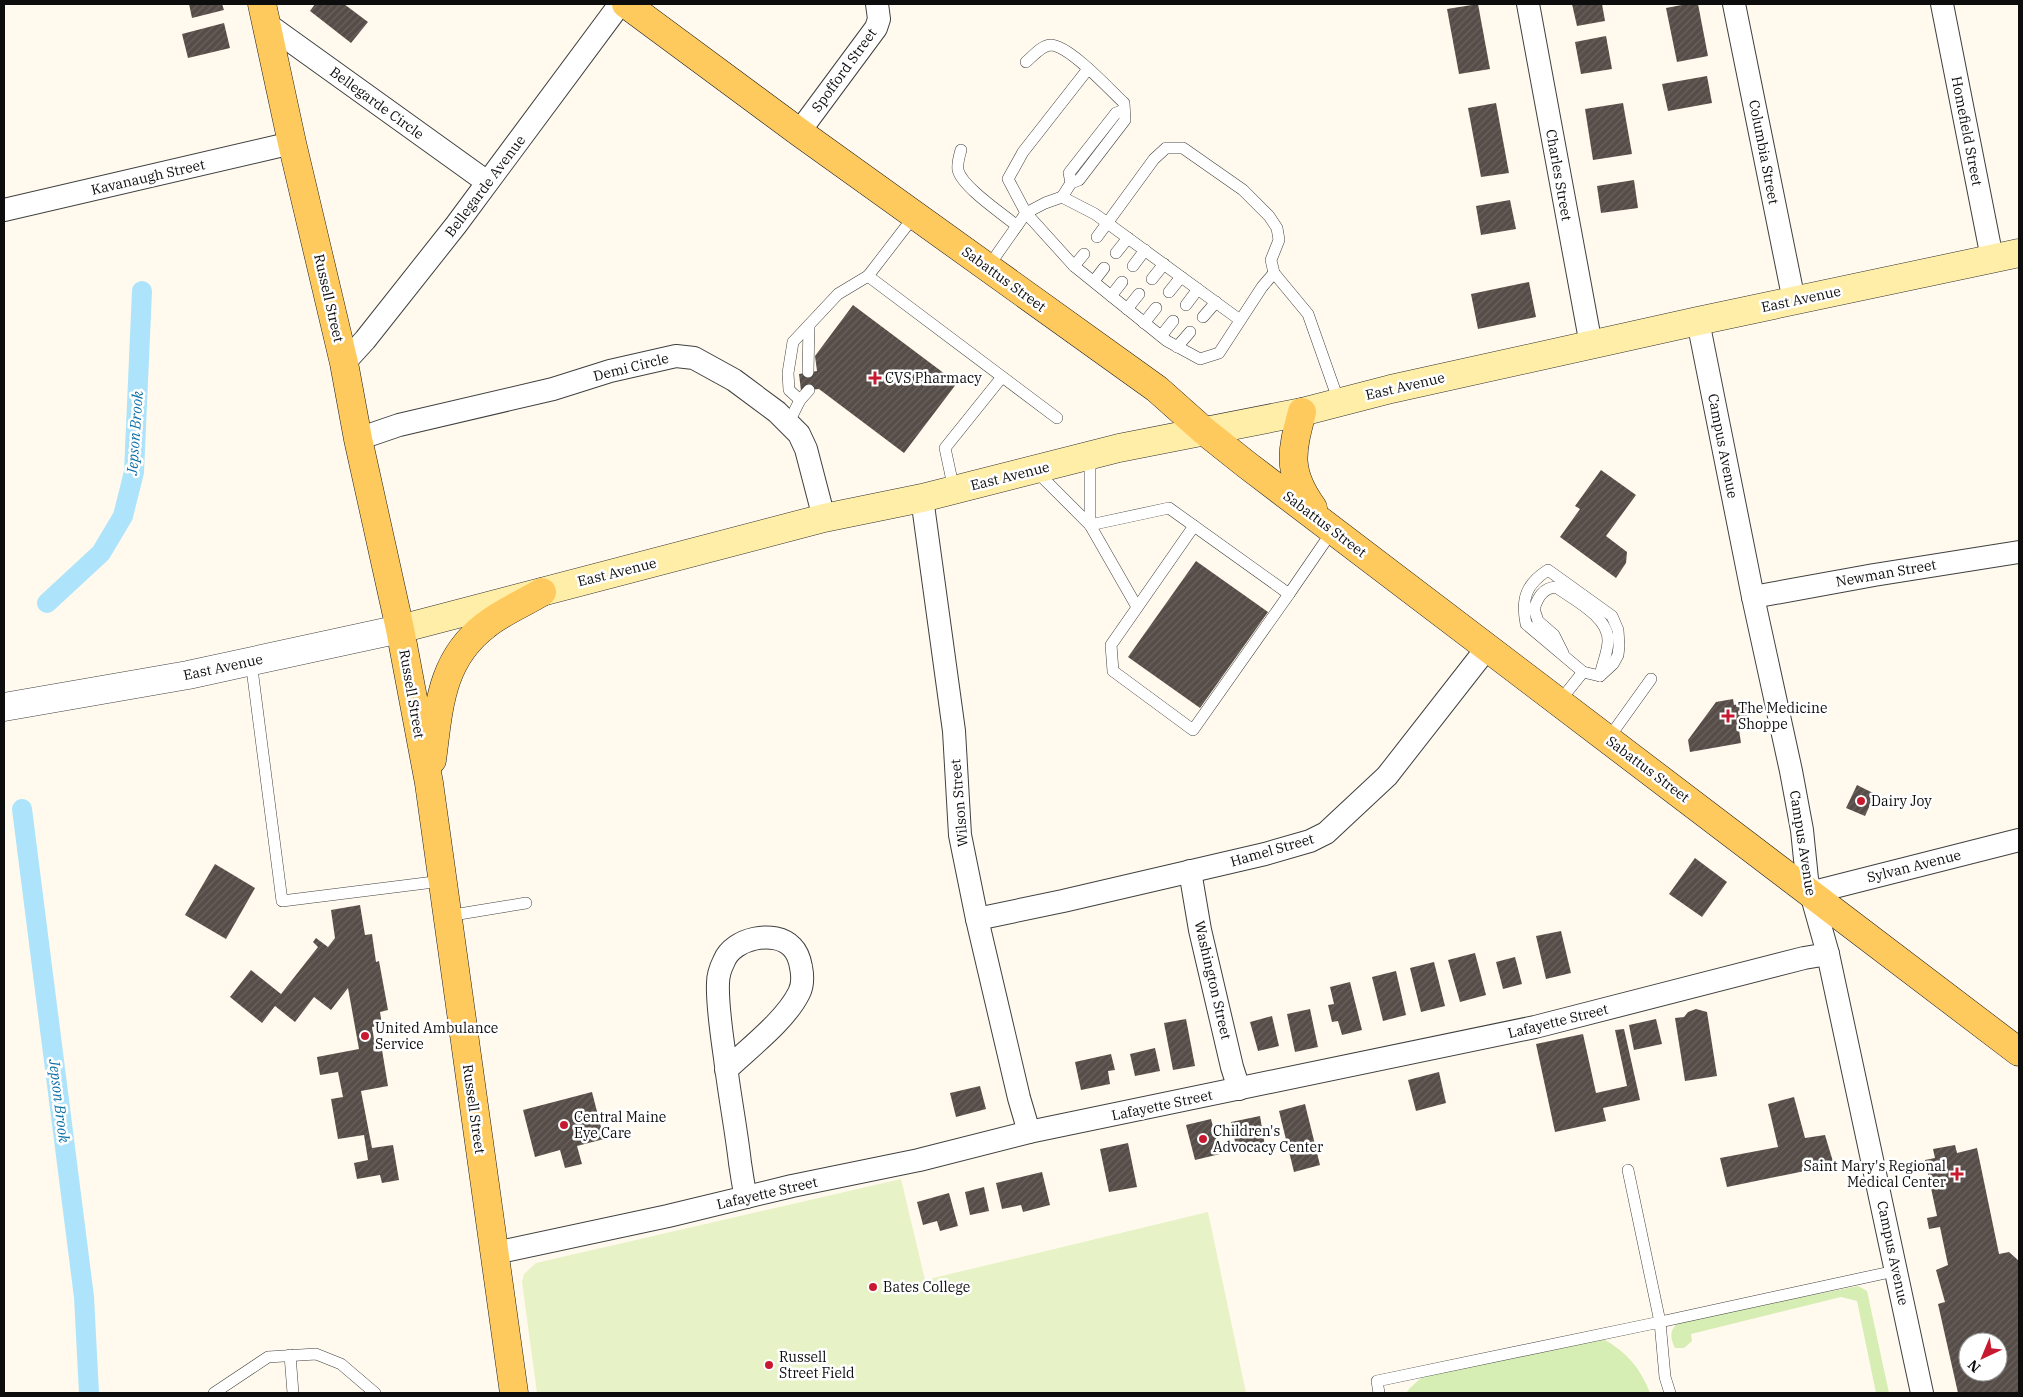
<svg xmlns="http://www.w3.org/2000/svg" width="2023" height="1397" font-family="'IBM Plex Serif',serif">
<defs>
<pattern id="building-hatch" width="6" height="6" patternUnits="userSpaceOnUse" patternTransform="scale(1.25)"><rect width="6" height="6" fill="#564d48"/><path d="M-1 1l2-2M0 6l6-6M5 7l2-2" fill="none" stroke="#69625e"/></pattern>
</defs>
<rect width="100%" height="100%" fill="#fffaed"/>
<g fill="#d6edb3">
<path d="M1858 1286 1867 1291 1889 1393H1876L1857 1301 1841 1297 1691 1334 1692 1341 1684 1348H1675C1669 1336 1670 1328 1681 1321Z"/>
<path d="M1603 1339C1626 1351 1641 1369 1650 1393H1406L1410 1388 1421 1378 1450 1369Z"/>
</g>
<path fill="#e7f3c6" d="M901 1179 925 1280 1208 1212 1246 1393H537L522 1282 524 1274 536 1263Z"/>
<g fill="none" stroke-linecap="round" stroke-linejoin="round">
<g stroke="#ade4fb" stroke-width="20">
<path d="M47 603 101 553 123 516 134 472 142 291"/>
<path d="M22 809 84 1297 89 1393"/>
</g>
</g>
<g fill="url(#building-hatch)" fill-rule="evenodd">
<path d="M189 4H222L224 10 192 18Z"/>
<path d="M315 4H344L368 22 351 43 310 11Z"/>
<path d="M1478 4 1490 69 1459 74 1447 9Z"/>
<path d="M1572 4H1602L1605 21 1577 26Z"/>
<path d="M1687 4H1698L1708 56 1677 62 1666 8Z"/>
<path d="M224 23 230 48 188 58 182 34Z"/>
<path d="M1606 36 1612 69 1581 74 1575 42Z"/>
<path d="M1707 76 1712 103 1668 111 1662 84Z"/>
<path d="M1496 103 1509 173 1481 177 1468 108Z"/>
<path d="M1623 103 1632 154 1593 160 1585 109Z"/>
<path d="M1634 180 1638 208 1601 213 1597 186Z"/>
<path d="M1510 200 1516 229 1481 235 1476 206Z"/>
<path d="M1529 282 1536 317 1478 329 1471 294Z"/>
<path d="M853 305 957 383 904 453 819 389 801 391 799 374 817 371 815 356Z"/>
<path d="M1601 470 1636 495 1606 536 1627 552 1626 563 1616 578 1560 537 1580 509 1575 506Z"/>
<path d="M1196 561 1268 612 1200 708 1128 657Z"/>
<path d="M1733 699 1734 705 1747 702 1752 727 1739 730 1741 743 1690 752 1688 740 1716 702Z"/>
<path d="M1857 785 1875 794 1865 816 1846 808Z"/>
<path d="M1695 858 1727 882 1702 917 1669 894Z"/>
<path d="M215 864 255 888 226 939 185 915Z"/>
<path d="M360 905 365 935 372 934 376 962 379 961 388 1010 380 1012 382 1025 372 1027 375 1045 381 1044 388 1086 361 1091 372 1148 393 1145 399 1180 382 1183 380 1175 357 1179 354 1163 368 1160 364 1135 338 1139 331 1099 343 1097 338 1072 320 1075 317 1057 359 1049 348 988 331 1010 314 997 295 1022 275 1006 262 1023 230 997 251 970 281 994 318 947 313 942 316 938 328 947 335 938 331 910Z"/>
<path d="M1561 931 1571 973 1546 979 1536 936Z"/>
<path d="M1475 953 1486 995 1460 1002 1448 960Z"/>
<path d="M1515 957 1522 984 1503 989 1496 962Z"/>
<path d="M1434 962 1445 1006 1421 1012 1410 968Z"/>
<path d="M1396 971 1406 1015 1383 1021 1372 977Z"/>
<path d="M1350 982 1362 1030 1342 1035 1338 1021 1332 1022 1328 1005 1334 1004 1330 987Z"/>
<path d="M1310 1009 1318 1047 1295 1052 1287 1014Z"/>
<path d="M1696 1009 1707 1012 1717 1076 1685 1081 1675 1018 1684 1017 1688 1012Z"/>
<path d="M1272 1016 1279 1046 1258 1051 1250 1022Z"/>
<path d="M1186 1019 1195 1066 1173 1070 1164 1023Z"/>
<path d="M1656 1019 1662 1044 1634 1050 1629 1025Z"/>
<path d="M1624 1029 1640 1100 1603 1108 1606 1121 1555 1132 1536 1044 1583 1034 1596 1093 1627 1086 1615 1030Z"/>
<path d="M1155 1048 1160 1071 1135 1076 1130 1054Z"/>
<path d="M1111 1054 1115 1070 1108 1071 1110 1084 1081 1090 1075 1062Z"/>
<path d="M1439 1072 1446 1103 1416 1111 1408 1080Z"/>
<path d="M980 1086 986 1109 956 1117 950 1093Z"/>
<path d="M592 1092 604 1139 577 1146 582 1164 565 1168 560 1150 535 1157 523 1110Z"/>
<path d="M1794 1097 1805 1138 1825 1135 1834 1165 1727 1187 1720 1158 1778 1147 1768 1104Z"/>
<path d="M1305 1104 1320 1165 1294 1172 1279 1111Z"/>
<path d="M1260 1116 1265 1146 1237 1151 1231 1122Z"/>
<path d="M1211 1119 1220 1154 1195 1160 1186 1125Z"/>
<path d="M1128 1143 1137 1187 1109 1192 1100 1149Z"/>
<path d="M1955 1145 1957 1153 1977 1148 1999 1254 2009 1252 2019 1261V1393H1958L1938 1304 1945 1302 1936 1270 1948 1265 1940 1227 1929 1229 1927 1218 1937 1216 1925 1160 1935 1158 1933 1149ZM1968 1342H1998V1372H1968Z"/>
<path d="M1042 1172 1050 1205 1023 1212 1021 1205 1002 1209 996 1183Z"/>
<path d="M984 1187 989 1211 970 1215 965 1192Z"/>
<path d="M949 1193 958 1226 940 1231 937 1221 923 1225 917 1202Z"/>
</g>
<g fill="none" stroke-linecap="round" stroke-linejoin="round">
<g stroke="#404040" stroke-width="12">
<g id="service">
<path d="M1026 62C1033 56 1042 45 1051 45 1070 46 1110 90 1124 103L1125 120 1079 180 1071 183 1062 197"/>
<path d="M1088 69 1023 152 1008 179 1026 213 1045 203 1062 197 1095 214 1240 320"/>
<path d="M961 150C959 157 957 163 958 170 962 187 1003 214 1017 226"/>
<path d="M1071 183 1069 173 1116 113 1124 110"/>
<path d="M915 215 868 276 1057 418"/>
<path d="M1097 237 1154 159 1166 148H1183L1243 190 1269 216 1277 228 1279 240 1271 260 1274 273"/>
<path d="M1116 253 1128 238"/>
<path d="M1074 266 1084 254"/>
<path d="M1133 266 1145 250"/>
<path d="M988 267 1026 213 1074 266 1167 341 1200 359 1219 353 1262 287 1274 273 1308 314 1339 402"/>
<path d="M1152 279 1164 264"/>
<path d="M1094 281 1104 268"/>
<path d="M1169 292 1181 277"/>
<path d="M1111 296 1122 282"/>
<path d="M1186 305 1198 289"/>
<path d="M1127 309 1139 294"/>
<path d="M1203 317 1216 302"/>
<path d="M1144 323 1156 308"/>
<path d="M1161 336 1173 321"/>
<path d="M1177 347 1190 332"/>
<path d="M808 372 809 325"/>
<path d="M800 400 789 390 788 373 793 342 838 294 868 276"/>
<path d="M789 422 800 400 809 390"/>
<path d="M1090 455V525"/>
<path d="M1036 471 1090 525 1137 607"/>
<path d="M954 490 945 448 1002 377"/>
<path d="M1090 525 1169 508 1289 594 1333 530"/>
<path d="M1194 526 1111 645 1113 671 1193 730 1289 594"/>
<path d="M1548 570 1612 616 1618 630 1619 646 1618 655 1613 664 1600 676 1583 672 1526 624C1521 599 1526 584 1548 570Z"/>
<path d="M1563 653 1554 635 1538 621 1534 609C1538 597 1543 588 1556 587 1574 600 1609 617 1608 641 1608 652 1602 664 1600 676"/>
<path d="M251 661 282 901 442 881"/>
<path d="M1559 702 1583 672"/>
<path d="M1608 739 1651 679"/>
<path d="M447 916 526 903"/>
<path d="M1628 1170 1660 1322 1895 1271"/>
<path d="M290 1355 293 1393"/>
<path d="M214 1393 268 1357 316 1354 341 1364 375 1393"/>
<path d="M1379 1393 1377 1381 1660 1322 1665 1377 1670 1393"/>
</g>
</g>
<g stroke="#404040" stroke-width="24">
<g id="minor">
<path d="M1528 4 1591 345"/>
<path d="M1734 4 1794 301"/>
<path d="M1942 4 1992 258"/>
<path d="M267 24 487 182"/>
<path d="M799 132 876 28 879 19 877 4"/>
<path d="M4 210 292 143"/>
<path d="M1698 321 1753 597 1791 771 1802 830 1807 879 1828 954 1922 1393"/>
<path d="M344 363 365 340 456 225 620 4"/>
<path d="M358 439 399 425 553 389 610 371 676 356 694 358 734 380 777 412 799 434 806 449 824 518"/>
<path d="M922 498 954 731 960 835 977 919 1019 1098 1029 1132"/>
<path d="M1753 597 1874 575 2019 552"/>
<path d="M1190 871 1200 930 1232 1067 1239 1089"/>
<path d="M1810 893 2019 840"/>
<path d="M977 919 1063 901 1265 854 1310 841 1326 833 1387 776 1487 648"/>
<path d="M726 1070C749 1048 785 1021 799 993 803 985 803 977 801 967 800 961 797 952 792 947 775 929 733 938 724 961 721 967 718 976 718 983 717 1005 722 1036 725 1058 729 1093 736 1128 740 1163 742 1175 743 1185 746 1197"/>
<path d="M495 1253 668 1216 792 1186 919 1160 1029 1132 1535 1027 1804 958 1828 954"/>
</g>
</g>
<g stroke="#404040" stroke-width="29">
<path id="tertiary" d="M4 707 188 675 400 629"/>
</g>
<g stroke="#2f2f2f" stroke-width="29">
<path id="secondary" d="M400 629 824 518 922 498 1119 448 1302 412 1391 389 1698 321 2019 253"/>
</g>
<g stroke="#1e1e1e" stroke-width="29">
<g id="primary">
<path d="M262 4 292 143 344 363 358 439 400 629 429 783 514 1393"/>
<path d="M626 4 799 132 1157 389 1203 430 1247 465 2019 1052"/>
<path d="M1302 412C1291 453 1287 472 1313 508"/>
<path d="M432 760C439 708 440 660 486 625 502 612 524 603 542 592"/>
</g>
</g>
<use href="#service" stroke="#fff" stroke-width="11"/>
<use href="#minor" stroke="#fff" stroke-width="22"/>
<use href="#tertiary" stroke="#fff" stroke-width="28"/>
<use href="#secondary" stroke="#ffeea8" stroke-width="28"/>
<use href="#primary" stroke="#ffca5d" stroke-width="28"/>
</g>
<g fill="#c71a31" stroke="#fff" stroke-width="2">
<path d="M872.5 370.5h5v5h5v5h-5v5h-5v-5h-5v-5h5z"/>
<path d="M1725.5 708.5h5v5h5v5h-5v5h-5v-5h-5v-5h5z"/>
<circle cx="1861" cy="801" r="5"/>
<circle cx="365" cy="1036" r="5"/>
<circle cx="564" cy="1125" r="5"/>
<circle cx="1203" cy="1139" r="5"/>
<path d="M1954.5 1166.5h5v5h5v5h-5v5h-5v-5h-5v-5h5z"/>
<circle cx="873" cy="1287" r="5"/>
<circle cx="769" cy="1365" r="5"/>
</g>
<g text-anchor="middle" stroke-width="5" stroke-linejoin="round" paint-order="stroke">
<g font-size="14" fill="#0d0d0d" stroke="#fff">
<text transform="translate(844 70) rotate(-54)" y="5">Spofford Street</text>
<text transform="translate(377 103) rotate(36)" y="5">Bellegarde Circle</text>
<text transform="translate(1967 131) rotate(79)" y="5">Homefield Street</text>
<text transform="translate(1764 152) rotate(79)" y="5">Columbia Street</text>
<text transform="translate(1559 175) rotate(80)" y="5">Charles Street</text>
<text transform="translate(148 177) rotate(-13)" y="5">Kavanaugh Street</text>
<text transform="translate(485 186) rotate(-53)" y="5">Bellegarde Avenue</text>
<text transform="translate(1004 279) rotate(36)" y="5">Sabattus Street</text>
<text transform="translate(329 298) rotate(77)" y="5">Russell Street</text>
<text transform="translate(1801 299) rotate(-12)" y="5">East Avenue</text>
<text transform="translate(631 367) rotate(-14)" y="5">Demi Circle</text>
<text transform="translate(1405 386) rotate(-13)" y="5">East Avenue</text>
<text transform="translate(1723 446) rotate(79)" y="5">Campus Avenue</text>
<text transform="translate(1010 476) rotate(-14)" y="5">East Avenue</text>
<text transform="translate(1325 524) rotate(37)" y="5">Sabattus Street</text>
<text transform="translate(617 572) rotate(-14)" y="5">East Avenue</text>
<text transform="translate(1886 573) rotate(-10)" y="5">Newman Street</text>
<text transform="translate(223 667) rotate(-12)" y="5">East Avenue</text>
<text transform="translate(412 694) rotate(80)" y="5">Russell Street</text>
<text transform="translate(1648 769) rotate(37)" y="5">Sabattus Street</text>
<text transform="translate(959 803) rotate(-95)" y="5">Wilson Street</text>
<text transform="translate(1803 843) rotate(81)" y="5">Campus Avenue</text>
<text transform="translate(1272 850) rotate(-16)" y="5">Hamel Street</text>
<text transform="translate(1914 866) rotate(-14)" y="5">Sylvan Avenue</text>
<text transform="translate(1213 980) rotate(77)" y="5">Washington Street</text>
<text transform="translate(1558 1021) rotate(-14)" y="5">Lafayette Street</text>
<text transform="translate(1162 1105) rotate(-12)" y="5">Lafayette Street</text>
<text transform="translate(474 1109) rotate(82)" y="5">Russell Street</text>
<text transform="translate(767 1193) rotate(-13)" y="5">Lafayette Street</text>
<text transform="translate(1893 1253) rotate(78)" y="5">Campus Avenue</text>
</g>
<g font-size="14" fill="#0d0d0d" stroke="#fff" text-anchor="start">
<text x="885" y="383">CVS Pharmacy</text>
<text x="1738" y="713">The Medicine<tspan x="1738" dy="16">Shoppe</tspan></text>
<text x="1871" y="806">Dairy Joy</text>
<text x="375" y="1033">United Ambulance<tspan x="375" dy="16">Service</tspan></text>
<text x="574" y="1122">Central Maine<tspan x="574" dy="16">Eye Care</tspan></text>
<text x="1213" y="1136">Children's<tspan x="1213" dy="16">Advocacy Center</tspan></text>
<text x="1946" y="1171" text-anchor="end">Saint Mary's Regional<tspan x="1946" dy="16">Medical Center</tspan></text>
<text x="883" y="1292">Bates College</text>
<text x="779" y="1362">Russell<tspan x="779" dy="16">Street Field</tspan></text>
</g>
<g font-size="15" font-style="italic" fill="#0d71a8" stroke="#fff">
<text transform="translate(135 433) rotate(-86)" y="5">Jepson Brook</text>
<text transform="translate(59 1101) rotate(83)" y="5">Jepson Brook</text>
</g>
</g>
<rect width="2023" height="1397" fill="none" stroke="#0d0d0d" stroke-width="10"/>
<g transform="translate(1983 1357) rotate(224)"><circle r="24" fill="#ffffff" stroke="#9e9e9e"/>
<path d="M0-4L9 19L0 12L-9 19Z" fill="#c71a31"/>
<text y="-8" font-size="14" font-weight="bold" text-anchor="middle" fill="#0d0d0d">N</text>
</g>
</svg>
